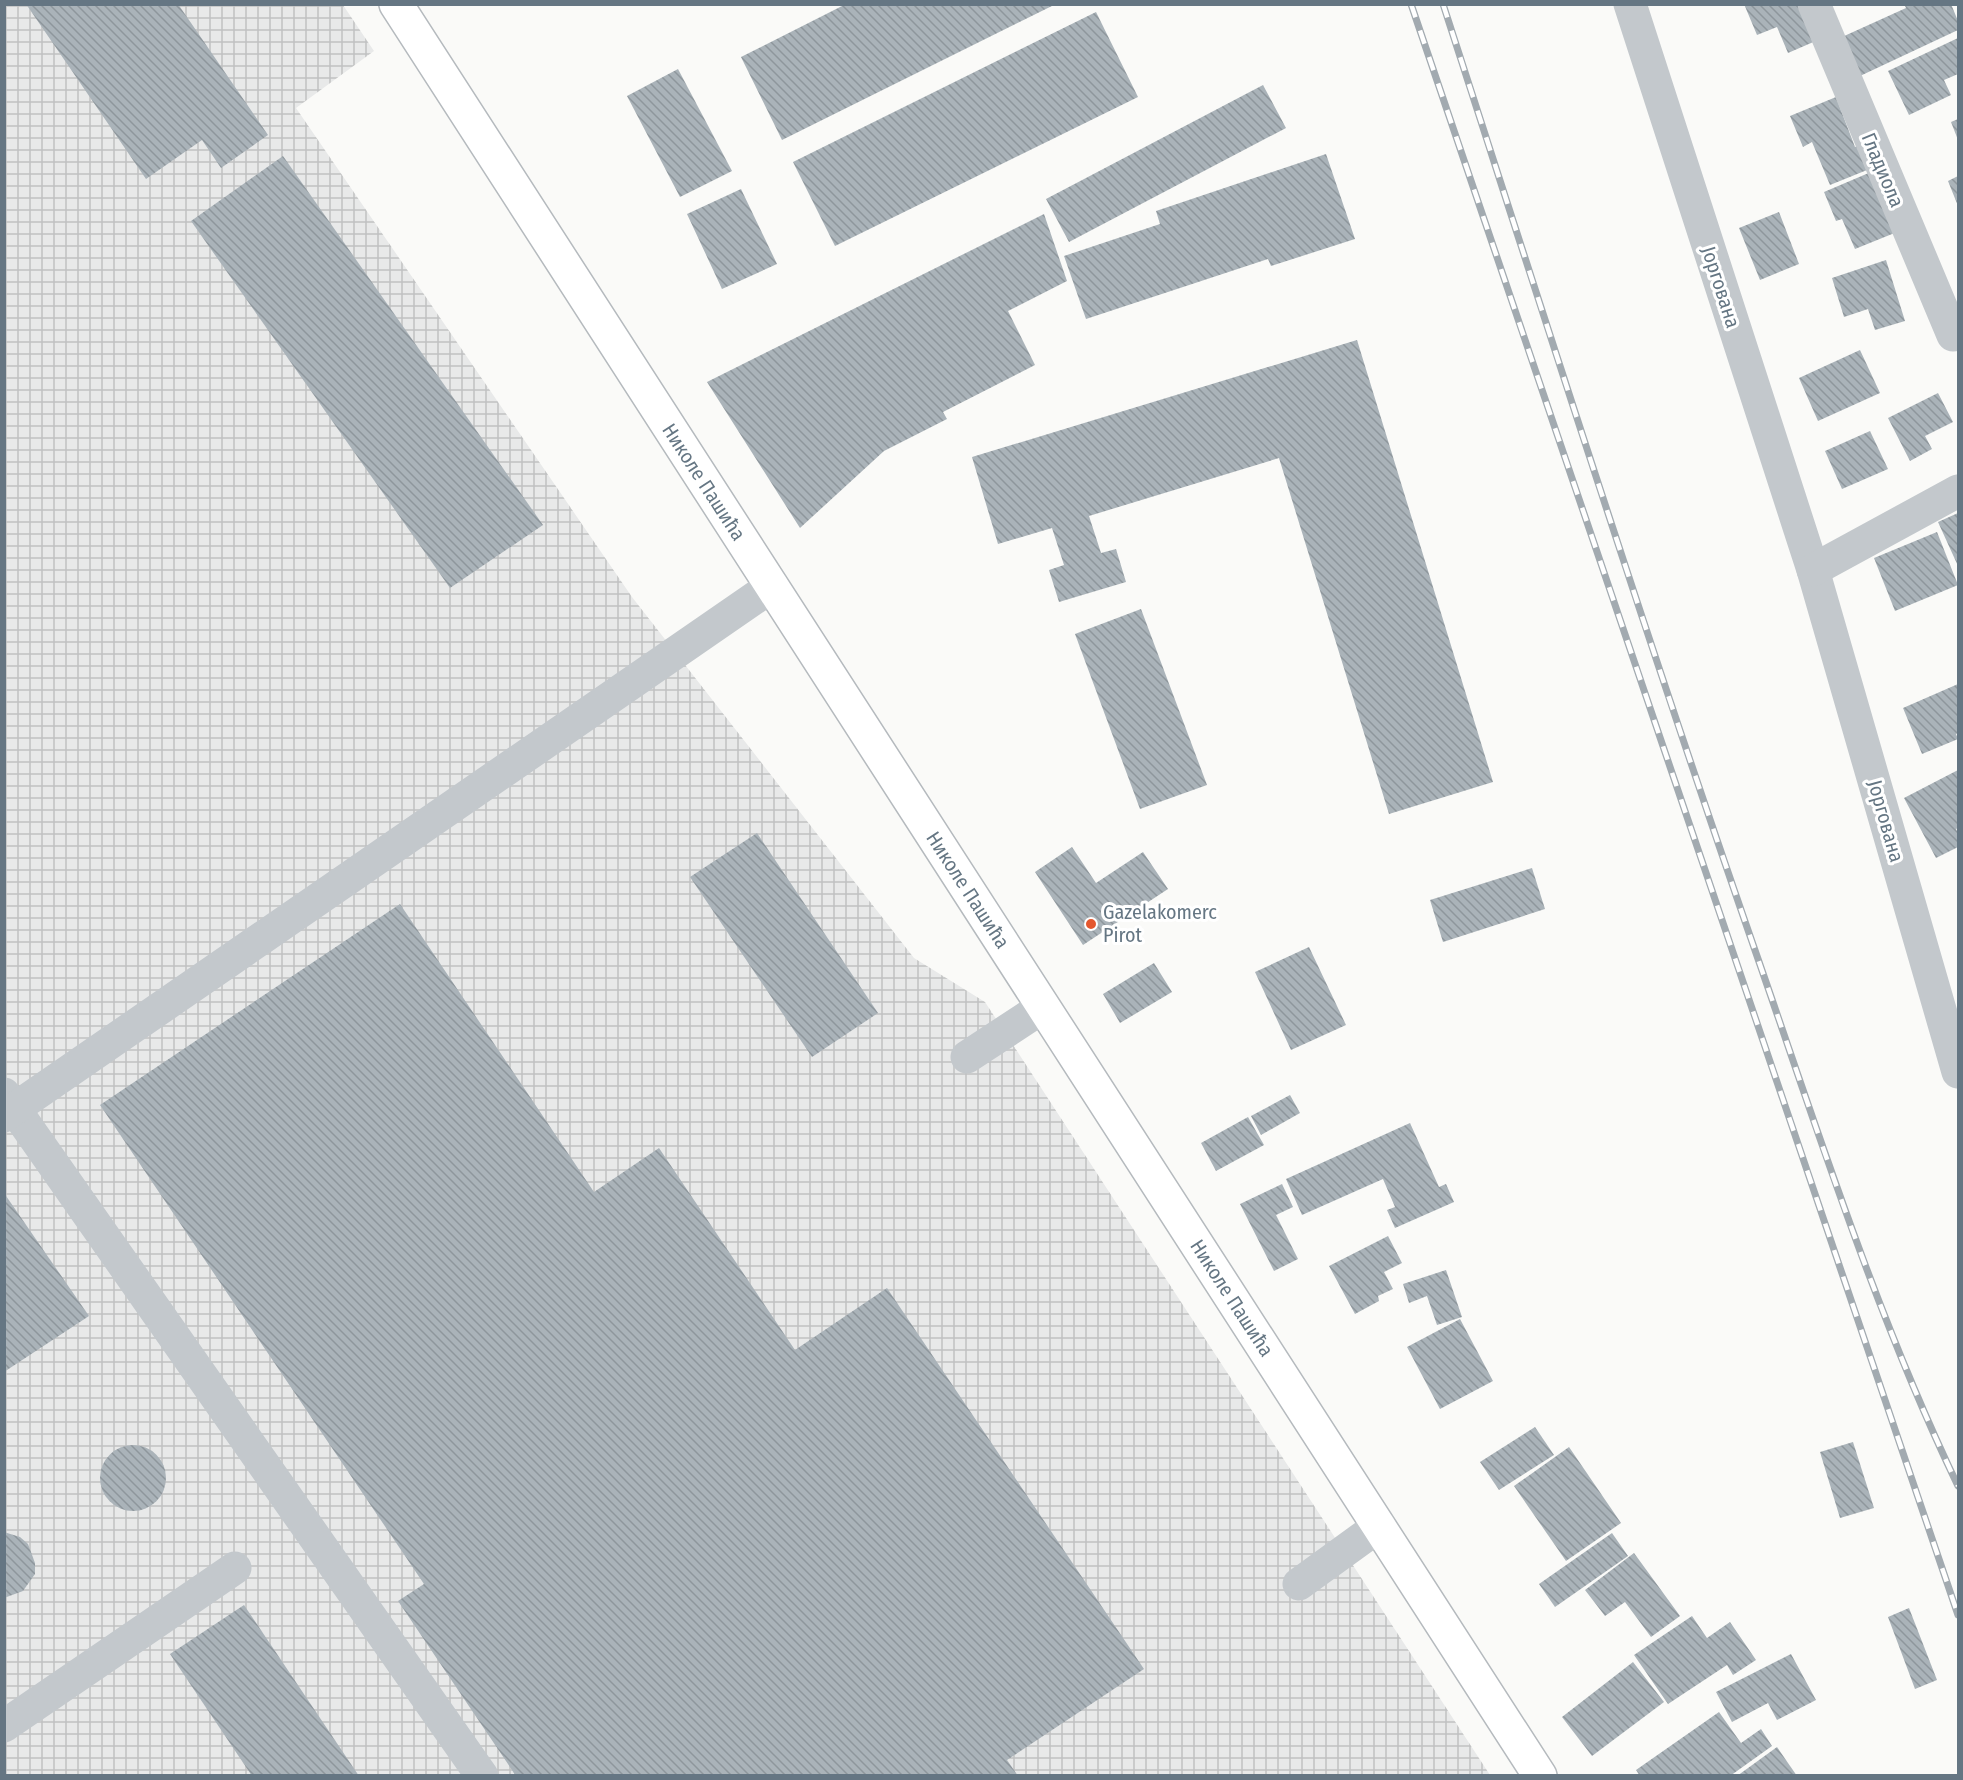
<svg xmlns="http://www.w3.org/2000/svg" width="1963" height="1780" font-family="'Fira Sans Condensed',sans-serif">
<defs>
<pattern id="industrial-grid" width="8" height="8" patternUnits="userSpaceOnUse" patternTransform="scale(1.5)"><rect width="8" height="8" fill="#e8e9e9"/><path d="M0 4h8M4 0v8" fill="none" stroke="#c0c1c2"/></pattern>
<pattern id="building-back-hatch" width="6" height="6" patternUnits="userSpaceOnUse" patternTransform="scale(1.5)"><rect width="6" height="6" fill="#aab3b9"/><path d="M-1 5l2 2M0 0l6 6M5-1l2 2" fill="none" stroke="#8e969c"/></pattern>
</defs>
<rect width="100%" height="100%" fill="#fafaf8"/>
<path fill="url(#industrial-grid)" d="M5 5H343L374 51 296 108 632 597 914 958 985 1002 1490 1775 5 1776Z"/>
<g fill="url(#building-back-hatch)">
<path d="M26 4H178L268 135 221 168 202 140 146 179Z"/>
<path d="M846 4H1056L782 140 741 57Z"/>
<path d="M1744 4H1803L1818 40 1788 53 1777 27 1757 35Z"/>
<path d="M1904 4H1951L1958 21V30L1860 76 1842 37 1906 8Z"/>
<path d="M1096 12 1138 97 835 246 793 162Z"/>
<path d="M1958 38V74L1944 80 1951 95 1909 115 1888 71Z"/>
<path d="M678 69 732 171 680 197 627 96Z"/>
<path d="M1263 85 1286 128 1069 242 1046 199Z"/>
<path d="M1836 97 1855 147 1863 144 1872 168 1830 185 1812 142 1803 147 1790 116Z"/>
<path d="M1958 119V140L1951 122Z"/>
<path d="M1326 154 1355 239 1271 266 1268 259 1086 319 1064 256 1160 224 1156 211Z"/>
<path d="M283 156 543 525 450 588 191 221Z"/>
<path d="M1871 172 1897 232 1855 249 1842 219 1836 221 1824 192Z"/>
<path d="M1958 176V206L1948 181Z"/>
<path d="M741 189 777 264 722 289 687 214Z"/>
<path d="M1779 212 1799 264 1760 280 1739 228Z"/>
<path d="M1044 214 1067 281 1008 311 1035 365 943 412 947 419 884 451 800 528 707 382Z"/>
<path d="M1886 260 1905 321 1875 330 1868 309 1844 317 1832 278Z"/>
<path d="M1357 340 1493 782 1389 814 1279 458 1089 516 1101 553 1116 549 1126 582 1059 602 1049 570 1064 565 1052 528 998 544 972 457Z"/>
<path d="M1860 350 1880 393 1818 421 1799 378Z"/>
<path d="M1938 393 1953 422 1925 436 1932 449 1910 461 1888 418Z"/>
<path d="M1870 431 1888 469 1842 489 1825 451Z"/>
<path d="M1958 513V566L1938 522Z"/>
<path d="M1937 532 1958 585 1895 611 1874 558Z"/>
<path d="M1141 609 1207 785 1140 809 1075 634Z"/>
<path d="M1958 684V733L1956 734 1958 739 1922 754 1903 708Z"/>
<path d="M1958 770V828L1956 829 1958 833V847L1936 858 1904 798Z"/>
<path d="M757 833 878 1013 812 1057 690 877Z"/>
<path d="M1072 847 1096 883 1143 852 1168 889 1083 945 1035 872Z"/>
<path d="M1532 868 1545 909 1443 942 1430 900Z"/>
<path d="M400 904 594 1192 659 1148 795 1350 887 1288 1144 1669 1007 1760 1018 1776H516L398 1601 424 1584 100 1105Z"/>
<path d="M1309 947 1346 1025 1291 1050 1255 972Z"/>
<path d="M1154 963 1172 992 1120 1023 1103 994Z"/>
<path d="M1290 1095 1300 1113 1261 1135 1251 1116Z"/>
<path d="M1248 1117 1264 1145 1216 1171 1201 1143Z"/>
<path d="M1410 1123 1439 1187 1446 1184 1454 1202 1395 1228 1387 1210 1395 1207 1383 1179 1302 1215 1286 1179Z"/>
<path d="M1282 1184 1293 1207 1276 1215 1298 1259 1274 1271 1240 1204Z"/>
<path d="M4 1193 89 1316 4 1372Z"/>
<path d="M1388 1236 1402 1263 1384 1272 1393 1289 1378 1296 1379 1301 1355 1314 1329 1266Z"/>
<path d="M1446 1270 1462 1317 1437 1325 1427 1296 1409 1303 1403 1284Z"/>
<path d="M1460 1319 1493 1381 1440 1409 1407 1347Z"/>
<path d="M1535 1427 1554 1455 1499 1490 1480 1462Z"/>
<path d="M1853 1442 1874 1508 1840 1518 1820 1452Z"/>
<circle cx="133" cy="1478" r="33"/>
<path d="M1569 1447 1621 1523 1566 1561 1514 1486Z"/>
<path d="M4 1532 20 1537 28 1544 35 1563V1574L23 1591 4 1598Z"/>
<path d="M1612 1533 1628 1556 1555 1607 1539 1584Z"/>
<path d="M1634 1553 1680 1616 1651 1637 1625 1602 1605 1616 1585 1590Z"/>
<path d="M244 1605 359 1776H252L170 1654Z"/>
<path d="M1909 1608 1937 1680 1915 1689 1888 1617Z"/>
<path d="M1692 1616 1707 1638 1730 1622 1756 1660 1733 1675 1727 1665 1668 1704 1634 1655Z"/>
<path d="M1791 1654 1816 1700 1777 1720 1768 1703 1732 1722 1716 1692Z"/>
<path d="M1633 1662 1664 1702 1592 1756 1562 1717Z"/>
<path d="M1719 1712 1741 1743 1761 1729 1772 1746 1730 1776H1640L1636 1770Z"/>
<path d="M1777 1747 1797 1776H1737Z"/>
</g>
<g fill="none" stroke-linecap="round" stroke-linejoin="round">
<g stroke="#b5babe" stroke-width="36">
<path id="major" d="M396 4 1540 1776"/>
</g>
<g stroke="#c3c8cc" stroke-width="33">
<path d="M1630 4 1813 570 1958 1072"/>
<path d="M1814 4 1953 335"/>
<path d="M1813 570 1958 491"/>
<path d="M967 1057 1043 1007"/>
<path d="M4 1094 482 1776"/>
<path d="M4 1116 772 586"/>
<path d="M1299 1584 1379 1526"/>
<path d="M4 1726 235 1568"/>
</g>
<use href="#major" stroke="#fff" stroke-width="33"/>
<g stroke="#a2aab0" stroke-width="7">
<g id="rail">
<path d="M1411 4 1958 1615"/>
<path d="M1443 4C1546 322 1647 640 1757 956 1819 1134 1876 1315 1958 1486"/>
</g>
</g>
<use href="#rail" stroke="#fff" stroke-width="4.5" stroke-dasharray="14" stroke-linecap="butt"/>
</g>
<circle fill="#e4572e" stroke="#fff" stroke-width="2" cx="1091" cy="924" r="6"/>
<g text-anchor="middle" stroke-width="6" stroke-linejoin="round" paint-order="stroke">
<g font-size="20" fill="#657683" stroke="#fff">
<text transform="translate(1883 170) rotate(67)" y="7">Гладиола</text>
<text transform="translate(1721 287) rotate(72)" y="7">Јоргована</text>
<text transform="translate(704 482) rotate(57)" y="7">Николе Пашића</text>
<text transform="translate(1886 821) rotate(74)" y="7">Јоргована</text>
<text transform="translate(968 890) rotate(57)" y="7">Николе Пашића</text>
<text transform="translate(1232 1298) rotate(57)" y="7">Николе Пашића</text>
</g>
<g font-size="20" fill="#657683" stroke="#fff" text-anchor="start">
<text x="1103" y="919">Gazelakomerc<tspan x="1103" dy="23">Pirot</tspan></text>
</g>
</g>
<rect width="1963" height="1780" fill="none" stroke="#657683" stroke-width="12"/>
</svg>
